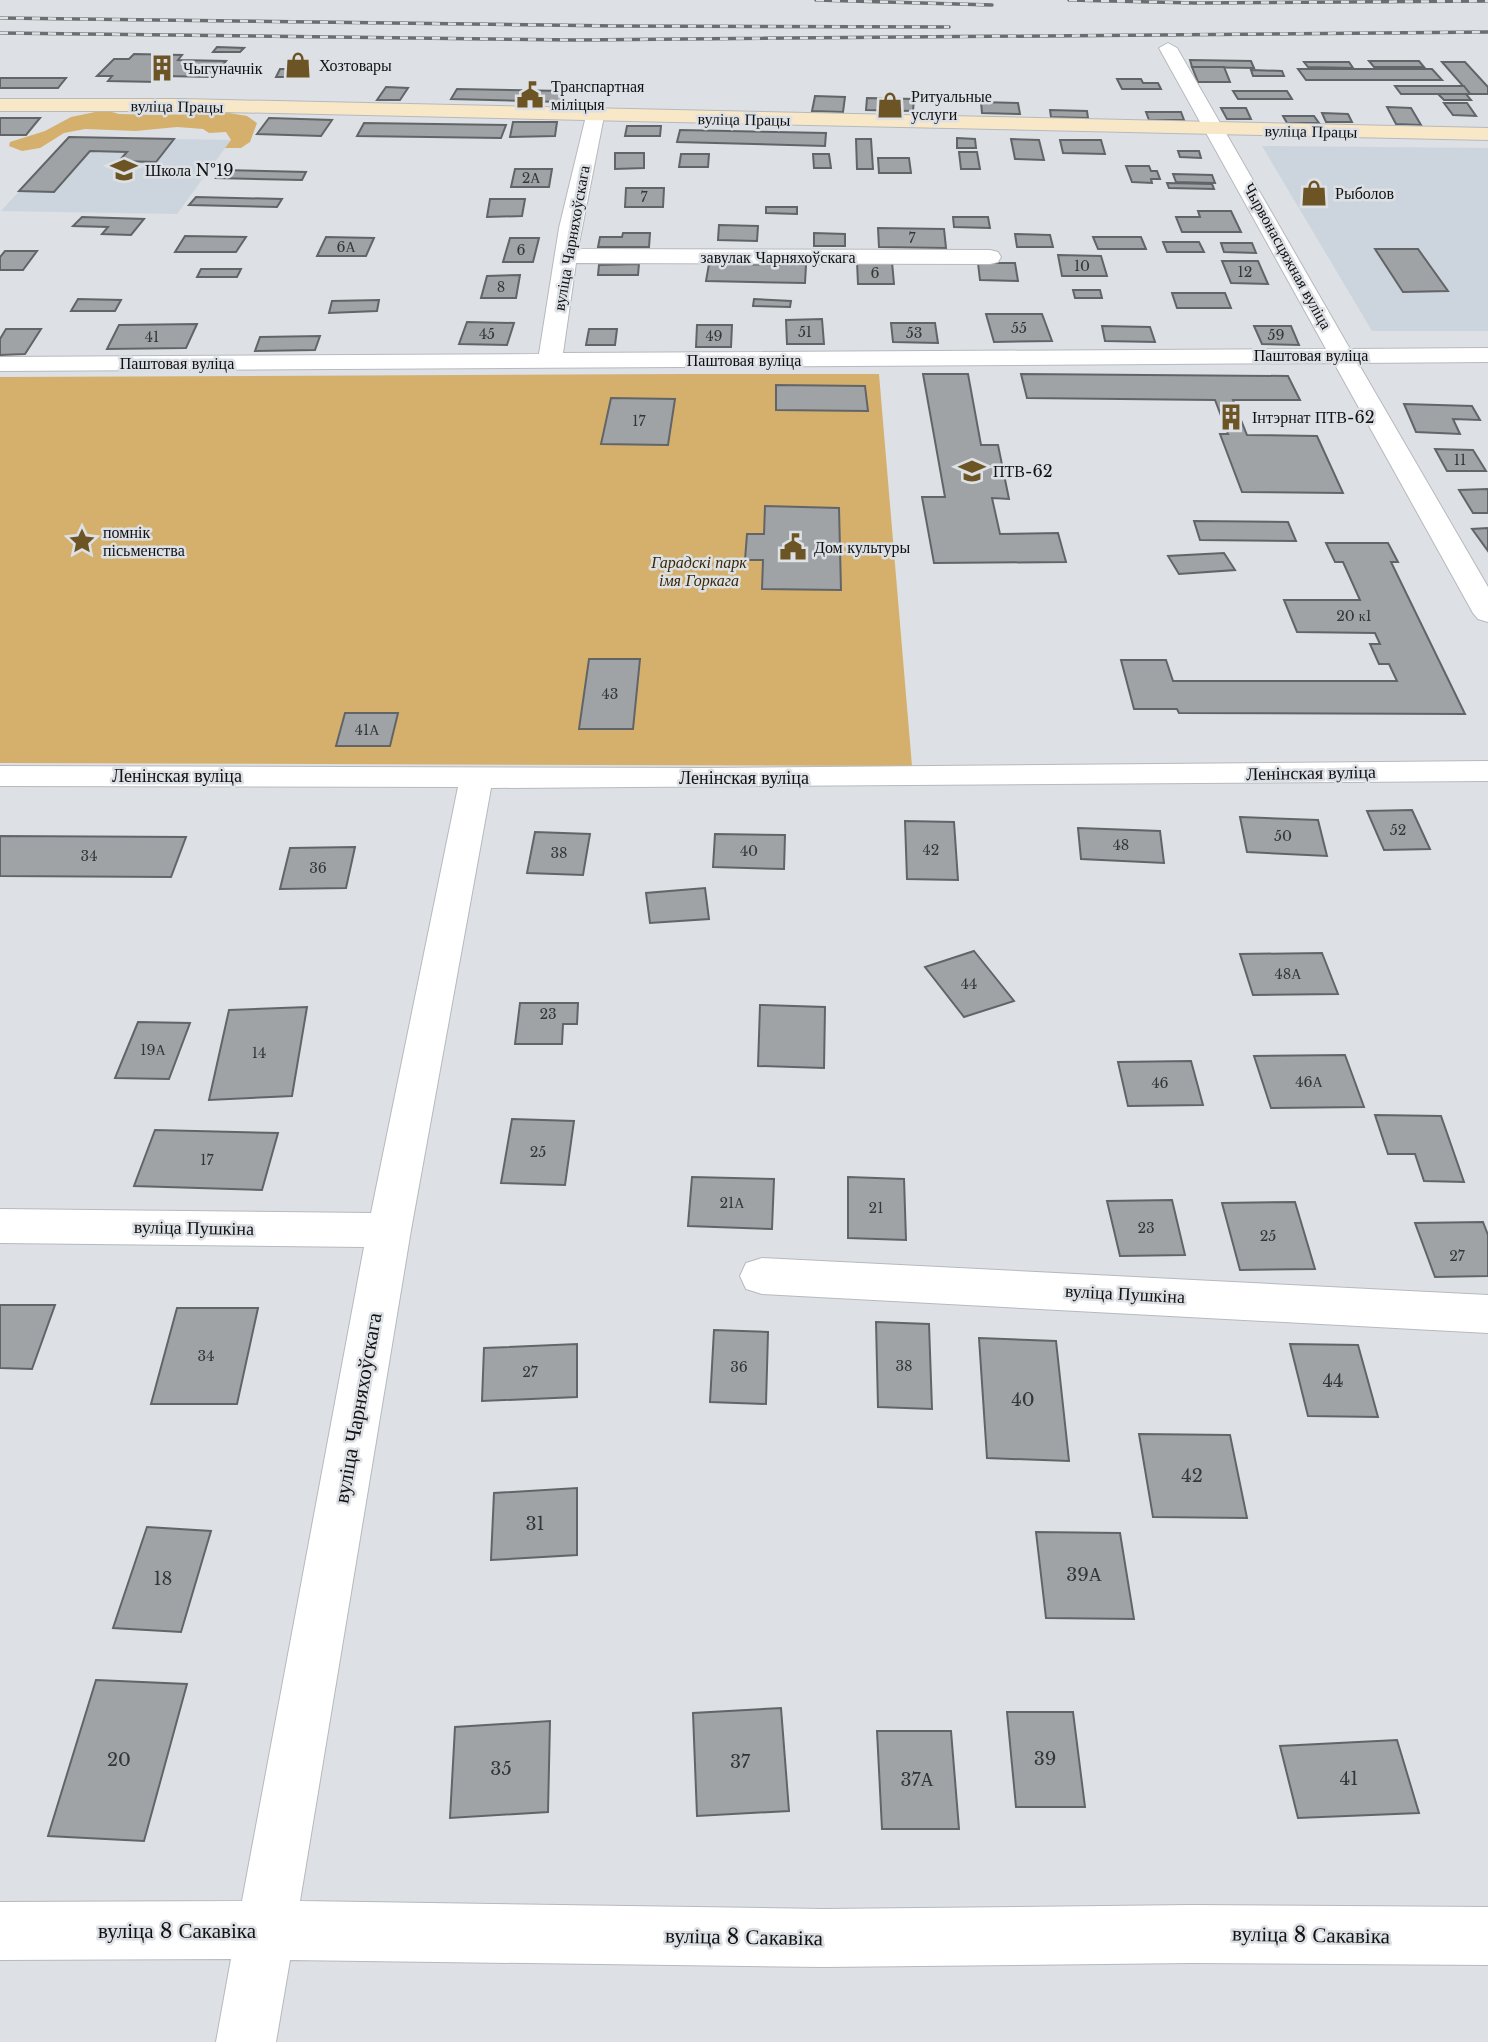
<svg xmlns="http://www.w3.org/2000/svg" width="1488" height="2042" font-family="'Libre Baskerville',serif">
<rect width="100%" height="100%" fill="#dde0e4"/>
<g fill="#ccd5de">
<path d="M69 137 231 140 177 214 1 211Z"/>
<path d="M1262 146 1488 148V331H1372Z"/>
</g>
<g fill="#d5b06d">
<path d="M105 110 119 114 155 115 229 113 247 116 257 123 250 142 241 148H225L231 140 226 132 209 133 203 129 177 127 136 131 85 129 64 133 40 148 22 151 9 146 10 142 45 131 71 117Z"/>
<path d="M683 374H879L912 766 0 763V377Z"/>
</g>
<g fill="#9fa3a6" stroke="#626568" stroke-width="2">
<path d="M217 47 244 48 240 52H213Z"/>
<path d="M134 54 182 55 178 60 226 61 213 77 164 76 158 82 108 81 112 76H97L114 59H129Z"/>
<path d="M294 60H307L298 77H276L280 69H289Z"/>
<path d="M1190 60 1251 61 1254 68 1192 67Z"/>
<path d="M1369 61H1419L1424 67H1374Z"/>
<path d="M1304 62H1349L1353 68 1308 67Z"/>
<path d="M1442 62H1465L1488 87V94H1470Z"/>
<path d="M1192 67H1224L1230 82H1198Z"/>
<path d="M1298 69H1432L1442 80H1306Z"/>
<path d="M1251 70 1282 71 1284 76H1253Z"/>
<path d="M0 78H66L58 88H0Z"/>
<path d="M1117 79H1141L1143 83H1158L1161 89H1122Z"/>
<path d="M1395 86H1464L1470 94H1401Z"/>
<path d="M386 87 408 88 400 100H377Z"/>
<path d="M457 89 564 91 560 102 451 99Z"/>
<path d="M1233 91H1287L1292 99H1238Z"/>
<path d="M1438 94H1466L1471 100H1444Z"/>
<path d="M815 96 845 97 843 112 812 111Z"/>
<path d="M867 98 914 99 913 111 866 110Z"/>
<path d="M981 102 1018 103 1020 114 982 113Z"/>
<path d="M1444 103H1467L1476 116 1453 115Z"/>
<path d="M1387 107 1411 108 1421 125 1396 124Z"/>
<path d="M1221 108H1246L1251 119H1227Z"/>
<path d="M1050 110 1087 111 1088 118 1051 117Z"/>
<path d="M1146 112H1181L1184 120H1149Z"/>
<path d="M1322 113 1348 114 1352 122H1326Z"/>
<path d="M1283 116H1314L1319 123H1287Z"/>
<path d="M0 118H40L26 135H0Z"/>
<path d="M269 118 332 120 321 136 257 134Z"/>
<path d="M513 122H557L555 136 510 137Z"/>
<path d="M364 123 506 125 501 138 357 136Z"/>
<path d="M627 126H661L660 136H625Z"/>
<path d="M680 130 826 133 825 146 677 142Z"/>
<path d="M69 137 174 139 156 162 119 161 127 152 90 151 54 192 19 191Z"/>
<path d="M957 138 975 139 976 148H957Z"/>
<path d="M856 139H871L873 169H857Z"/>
<path d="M1011 139 1039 140 1044 160 1015 159Z"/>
<path d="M1060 140H1101L1105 154 1063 153Z"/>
<path d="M1178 151H1199L1201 158 1180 157Z"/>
<path d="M959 152H977L980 169H961Z"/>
<path d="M615 153H644V168L615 169Z"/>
<path d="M681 154H709L708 167H679Z"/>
<path d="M813 154H829L831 168H814Z"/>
<path d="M878 158H909L911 173H879Z"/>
<path d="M1126 166H1149L1151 171H1157L1160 179H1151L1152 183 1132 182Z"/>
<path d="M515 169H552L549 187H511Z"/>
<path d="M221 170 306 172 302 180 216 178Z"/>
<path d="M1173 174 1212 175 1215 183 1176 182Z"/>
<path d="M1167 183 1212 184 1214 189 1169 188Z"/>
<path d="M626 188H664L663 207H625Z"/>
<path d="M196 197 282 199 277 207 189 205Z"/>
<path d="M490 199H525L522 216 487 217Z"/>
<path d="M766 207H797V214L766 213Z"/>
<path d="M1198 211H1231L1241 232H1182L1176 217H1200Z"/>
<path d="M82 217 144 219 131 235 102 234 108 227 73 226Z"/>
<path d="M953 217H988L990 228 954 227Z"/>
<path d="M719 225 758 226 757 241 718 240Z"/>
<path d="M878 228 944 229 946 248 879 247Z"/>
<path d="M623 233H650L649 247H598L600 237H622Z"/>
<path d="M814 233 845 234V246H814Z"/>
<path d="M1015 234 1050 235 1053 247H1017Z"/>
<path d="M185 236 246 237 236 252H175Z"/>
<path d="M326 237 374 238 366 256H317Z"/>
<path d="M1093 237H1141L1146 249H1098Z"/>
<path d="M510 238H539L533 262H503Z"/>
<path d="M1163 242H1199L1204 252H1167Z"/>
<path d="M1221 243H1252L1256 253 1224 252Z"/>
<path d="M1375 249H1418L1448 291 1403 292Z"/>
<path d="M5 251H37L23 270H0V257Z"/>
<path d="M1058 255 1101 256 1107 276H1062Z"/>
<path d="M1222 261H1258L1268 284 1231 283Z"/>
<path d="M857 262H892L894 284H858Z"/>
<path d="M978 263H1015L1018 281 980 280Z"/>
<path d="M639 264 638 275H598L599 265Z"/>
<path d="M709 264 806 265 805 283 706 281Z"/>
<path d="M201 269H241L237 277H197Z"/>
<path d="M520 275 516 298H481L487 276Z"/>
<path d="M1073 290H1100L1102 298H1075Z"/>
<path d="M1172 293H1225L1231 308H1177Z"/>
<path d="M78 299 121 300 115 311H71Z"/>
<path d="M754 299 791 301 790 307 753 306Z"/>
<path d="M379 300 377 311 329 313 332 301Z"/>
<path d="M986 314H1042L1052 341 994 342Z"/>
<path d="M822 319 824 344H787L786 320Z"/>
<path d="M467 322 514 323 507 345 459 344Z"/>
<path d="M891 323H935L938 343 893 342Z"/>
<path d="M197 324 186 348 107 349 119 325Z"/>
<path d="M697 325H732L731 347H696Z"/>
<path d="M1102 326 1150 327 1155 342 1105 341Z"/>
<path d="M1254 326H1291L1299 345 1262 344Z"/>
<path d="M6 329H41L25 354 0 355V339Z"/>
<path d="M589 329H617L615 345H586Z"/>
<path d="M320 336 315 350 255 351 260 337Z"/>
<path d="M923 374H968L981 445H998L1009 499 992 498 1000 534 1058 533 1066 562 934 563 922 497H945Z"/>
<path d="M1021 374 1288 376 1300 400H1233L1247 435 1317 436 1343 493 1242 492 1220 434H1228L1215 400 1027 398Z"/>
<path d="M776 385 865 386 868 411 776 410Z"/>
<path d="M611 398 675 399 668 445 601 444Z"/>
<path d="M1404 404 1472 406 1480 420 1453 419 1460 434 1416 432Z"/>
<path d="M1435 449 1473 450 1486 471H1447Z"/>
<path d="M1488 489V513H1473L1459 490Z"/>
<path d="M765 506 839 508 841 590 762 589 763 560H745L747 534H764Z"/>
<path d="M1194 521 1288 522 1296 541 1200 540Z"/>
<path d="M1488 528V551L1472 529Z"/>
<path d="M1326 543H1388L1398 562H1391L1465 714 1179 713 1177 709H1134L1121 660H1166L1173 681H1397L1389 664H1379L1370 644H1380L1375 633 1297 632 1284 600H1360L1343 562H1335Z"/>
<path d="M1224 553 1235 570 1179 574 1168 556Z"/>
<path d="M589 659H640L633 729H579Z"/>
<path d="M345 713H398L390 746H336Z"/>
<path d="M1412 810 1430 849 1384 850 1367 811Z"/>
<path d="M1240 817 1318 820 1327 856 1247 852Z"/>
<path d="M905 821 954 822 958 880 907 879Z"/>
<path d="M1078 828 1160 831 1164 863 1081 859Z"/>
<path d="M535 832 590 834 583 875 527 873Z"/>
<path d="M715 834 785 835 784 869 713 867Z"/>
<path d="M0 836 186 837 171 877 0 876Z"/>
<path d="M355 847 346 888 280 889 290 848Z"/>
<path d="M705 888 709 919 650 923 646 893Z"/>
<path d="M974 951 1014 1001 964 1017 925 967Z"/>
<path d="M1322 953 1338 994 1253 995 1240 954Z"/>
<path d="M520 1003H578L577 1024H563L562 1044H515Z"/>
<path d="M760 1005 825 1007 824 1068 758 1066Z"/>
<path d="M307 1007 292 1096 209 1100 229 1010Z"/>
<path d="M138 1022 190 1023 169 1079 115 1078Z"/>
<path d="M1345 1055 1364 1107 1271 1108 1254 1056Z"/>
<path d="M1191 1061 1203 1105 1128 1106 1118 1062Z"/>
<path d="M1375 1115 1441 1116 1464 1182 1424 1181 1415 1154H1388Z"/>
<path d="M512 1119 574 1121 565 1185 501 1183Z"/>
<path d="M155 1130 278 1133 262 1190 134 1186Z"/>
<path d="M692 1177 774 1179 772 1229 688 1226Z"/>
<path d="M848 1177 904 1179 906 1240 848 1238Z"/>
<path d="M1172 1200 1185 1255 1120 1256 1107 1201Z"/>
<path d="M1295 1202 1315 1269 1240 1270 1222 1203Z"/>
<path d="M1483 1222 1488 1235V1276L1435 1277 1415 1223Z"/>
<path d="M0 1305H55L32 1369 0 1368Z"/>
<path d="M177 1308H258L237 1404H151Z"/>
<path d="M876 1322 929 1324 932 1409 878 1407Z"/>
<path d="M714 1330 768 1332 766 1404 710 1402Z"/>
<path d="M979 1338 1056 1341 1069 1461 987 1458Z"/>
<path d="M577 1344V1397L482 1401 484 1348Z"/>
<path d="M1290 1344 1358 1345 1378 1417 1308 1416Z"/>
<path d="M1139 1434 1230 1435 1247 1518 1153 1517Z"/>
<path d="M577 1488V1555L491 1560 494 1493Z"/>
<path d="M147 1527 211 1531 181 1632 113 1628Z"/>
<path d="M1036 1532 1120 1533 1134 1619 1046 1618Z"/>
<path d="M96 1680 187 1684 144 1841 48 1836Z"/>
<path d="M781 1708 789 1811 697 1816 693 1713Z"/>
<path d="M1007 1712H1073L1085 1807H1016Z"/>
<path d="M550 1721 548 1812 450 1818 455 1727Z"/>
<path d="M877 1731H951L959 1829H882Z"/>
<path d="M1397 1740 1419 1813 1298 1818 1280 1746Z"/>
</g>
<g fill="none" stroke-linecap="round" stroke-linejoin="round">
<g stroke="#b6b9bd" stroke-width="2">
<g id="street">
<path d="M1168 43 1177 48 1350 349 1488 348V362L1358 363 1488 587V622L1478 619 1473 613 1334 363 0 371V357L539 354 559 228 586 116 595 110 604 116 578 249 990 250 998 252 1001 257 998 262 990 264 576 263 563 353 1326 349 1159 48Z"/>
<path d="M1488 761V781L491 788 411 1230 300 1901 823 1909 1191 1905 1488 1907V1965L1191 1963 823 1967 290 1960 276 2042H216L231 1959 0 1960V1902L242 1901 364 1247 0 1243V1209L371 1213 458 787 0 786V766L705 768Z"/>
<path d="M762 1258 1488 1295V1333L762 1294 746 1289 740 1276 746 1263Z"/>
</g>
</g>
<g stroke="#b6b9bd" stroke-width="2">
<path id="secondary" d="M0 99H182L1488 128V140L182 111H0Z"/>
</g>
<use href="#street" fill="#fff" fill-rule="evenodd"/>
<use href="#secondary" fill="#f8e8c8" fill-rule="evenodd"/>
<g stroke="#6b6d6f" stroke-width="3.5">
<g id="rail">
<path d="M816 0 992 5"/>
<path d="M1069 0 1195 3 1488 1"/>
<path d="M0 18 617 26 949 27"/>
<path d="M0 33 576 40 1488 32"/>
</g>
</g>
<use href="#rail" stroke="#dde0e4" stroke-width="2.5" stroke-dasharray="8" stroke-linecap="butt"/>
</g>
<defs>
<g id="shop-bare" transform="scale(2.1)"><path d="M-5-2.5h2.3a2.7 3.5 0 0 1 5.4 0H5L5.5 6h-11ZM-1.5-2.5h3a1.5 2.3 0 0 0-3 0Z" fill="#6c5425" stroke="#dde0e4" stroke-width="2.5" paint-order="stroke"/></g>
<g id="building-bare" transform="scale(2.1)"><path d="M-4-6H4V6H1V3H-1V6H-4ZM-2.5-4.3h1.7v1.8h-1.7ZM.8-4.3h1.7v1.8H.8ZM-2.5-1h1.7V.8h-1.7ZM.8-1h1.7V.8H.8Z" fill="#6c5425" stroke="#dde0e4" stroke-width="2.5" paint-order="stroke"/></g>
<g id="civic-bare" transform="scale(2.1)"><path d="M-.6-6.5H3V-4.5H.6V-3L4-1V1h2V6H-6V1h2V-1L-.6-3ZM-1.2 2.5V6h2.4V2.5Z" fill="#6c5425" stroke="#dde0e4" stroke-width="2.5" paint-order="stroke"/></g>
<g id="school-bare" transform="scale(2.1)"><path d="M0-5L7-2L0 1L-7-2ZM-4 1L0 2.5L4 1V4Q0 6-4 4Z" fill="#6c5425" stroke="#dde0e4" stroke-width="2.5" paint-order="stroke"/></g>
<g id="university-bare" transform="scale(2.1)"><path d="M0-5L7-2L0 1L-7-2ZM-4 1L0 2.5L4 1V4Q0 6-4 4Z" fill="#6c5425" stroke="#dde0e4" stroke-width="2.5" paint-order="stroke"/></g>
<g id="sight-bare" transform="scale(2.1)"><path d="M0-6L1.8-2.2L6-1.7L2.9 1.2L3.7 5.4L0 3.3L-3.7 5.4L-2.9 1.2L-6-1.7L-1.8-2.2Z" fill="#6c5425" stroke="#dde0e4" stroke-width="2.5" paint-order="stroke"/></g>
</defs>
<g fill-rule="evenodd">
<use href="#shop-bare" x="298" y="65"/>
<use href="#building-bare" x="162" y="68"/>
<use href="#civic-bare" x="530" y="95"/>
<use href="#shop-bare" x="890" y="105"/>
<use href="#school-bare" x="124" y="170"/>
<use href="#shop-bare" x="1314" y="193"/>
<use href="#building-bare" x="1231" y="417"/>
<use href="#university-bare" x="972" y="471"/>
<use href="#sight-bare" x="82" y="541"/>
<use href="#civic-bare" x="793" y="547"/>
</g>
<g text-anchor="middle" stroke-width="5" stroke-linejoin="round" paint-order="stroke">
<g font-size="14" fill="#343637">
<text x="531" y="183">2А</text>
<text x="644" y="202">7</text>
<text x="912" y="243">7</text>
<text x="346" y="252">6А</text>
<text x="521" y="255">6</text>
<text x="1082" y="271">10</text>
<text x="1245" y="277">12</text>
<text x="875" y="278">6</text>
<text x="501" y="292">8</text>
<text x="1019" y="333">55</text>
<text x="805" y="337">51</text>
<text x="914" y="338">53</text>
<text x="487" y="339">45</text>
<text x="1276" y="340">59</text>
<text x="714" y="341">49</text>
<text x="152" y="342">41</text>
<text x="639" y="426">17</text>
<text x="1460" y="465">11</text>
<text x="1354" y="621">20 к1</text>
<text x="610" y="699">43</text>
<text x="367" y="735">41А</text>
<text x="1398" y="835">52</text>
<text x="1283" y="841">50</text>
<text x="1121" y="850">48</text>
<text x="931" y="855">42</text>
<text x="749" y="856">40</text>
<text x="559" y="858">38</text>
<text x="89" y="861">34</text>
<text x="318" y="873">36</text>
<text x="1288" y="979">48А</text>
<text x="969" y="989">44</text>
<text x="548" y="1019">23</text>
<text x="153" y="1055">19А</text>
<text x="259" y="1058">14</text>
<text x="1309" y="1087">46А</text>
<text x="1160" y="1088">46</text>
<text x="538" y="1157">25</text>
<text x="207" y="1165">17</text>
<text x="732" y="1208">21А</text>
<text x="876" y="1213">21</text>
<text x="1146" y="1233">23</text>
<text x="1268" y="1241">25</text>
<text x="1457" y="1261">27</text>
<text x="206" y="1361">34</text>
<text x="904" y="1371">38</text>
<text x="739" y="1372">36</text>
<text x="530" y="1377">27</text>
</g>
<g font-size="16" fill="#101112" stroke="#dde0e4" text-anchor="start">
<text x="319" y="71">Хозтовары</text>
<text x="183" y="74">Чыгуначнік</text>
<text x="551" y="92">Транспартная<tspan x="551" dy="18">міліцыя</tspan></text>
<text x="911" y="102">Ритуальные<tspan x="911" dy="18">услуги</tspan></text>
<text x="145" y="176">Школа №19</text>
<text x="1335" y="199">Рыболов</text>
<text x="1252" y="423">Інтэрнат ПТВ-62</text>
<text x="993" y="477">ПТВ-62</text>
<text x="103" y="538">помнік<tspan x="103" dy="18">пісьменства</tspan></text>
<text x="814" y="553">Дом культуры</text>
</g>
<g font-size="16" fill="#101112" stroke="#dde0e4">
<text transform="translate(177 106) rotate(1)" y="6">вуліца Працы</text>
<text transform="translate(744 119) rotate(1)" y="6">вуліца Працы</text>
<text transform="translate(1311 131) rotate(1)" y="6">вуліца Працы</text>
<text transform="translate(571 238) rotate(-80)" y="6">вуліца Чарняхоўскага</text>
<text transform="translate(1288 256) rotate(61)" y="6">Чырвонасцяжная вуліца</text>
<text x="778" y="263">завулак Чарняхоўскага</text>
<text x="1311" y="361">Паштовая вуліца</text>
<text x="744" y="366">Паштовая вуліца</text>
<text x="177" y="369">Паштовая вуліца</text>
</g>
<g font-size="16" font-style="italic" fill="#382804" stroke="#dde0e4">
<text x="699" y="568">Гарадскі парк<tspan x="699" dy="18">імя Горкага</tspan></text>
</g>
<g font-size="18" fill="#101112" stroke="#dde0e4">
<text transform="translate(1311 773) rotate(-1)" y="6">Ленінская вуліца</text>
<text x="177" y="782">Ленінская вуліца</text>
<text x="744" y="784">Ленінская вуліца</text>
<text transform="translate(194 1228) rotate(1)" y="6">вуліца Пушкіна</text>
<text transform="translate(1125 1294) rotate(3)" y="6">вуліца Пушкіна</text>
</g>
<g font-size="18" fill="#343637">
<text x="1333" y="1387">44</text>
<text x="1023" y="1406">40</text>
<text x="1192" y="1482">42</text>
<text x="535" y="1530">31</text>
<text x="1084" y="1581">39А</text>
<text x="163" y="1585">18</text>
<text x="1045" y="1765">39</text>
<text x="119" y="1766">20</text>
<text x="740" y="1768">37</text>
<text x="501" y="1775">35</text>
<text x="1349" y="1785">41</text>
<text x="917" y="1786">37А</text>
</g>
<g font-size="21" fill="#101112" stroke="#dde0e4">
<text transform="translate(358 1408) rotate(-80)" y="7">вуліца Чарняхоўскага</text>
<text x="177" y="1938">вуліца 8 Сакавіка</text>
<text transform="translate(1311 1935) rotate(1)" y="7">вуліца 8 Сакавіка</text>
<text transform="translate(744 1937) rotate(1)" y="7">вуліца 8 Сакавіка</text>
</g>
</g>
</svg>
